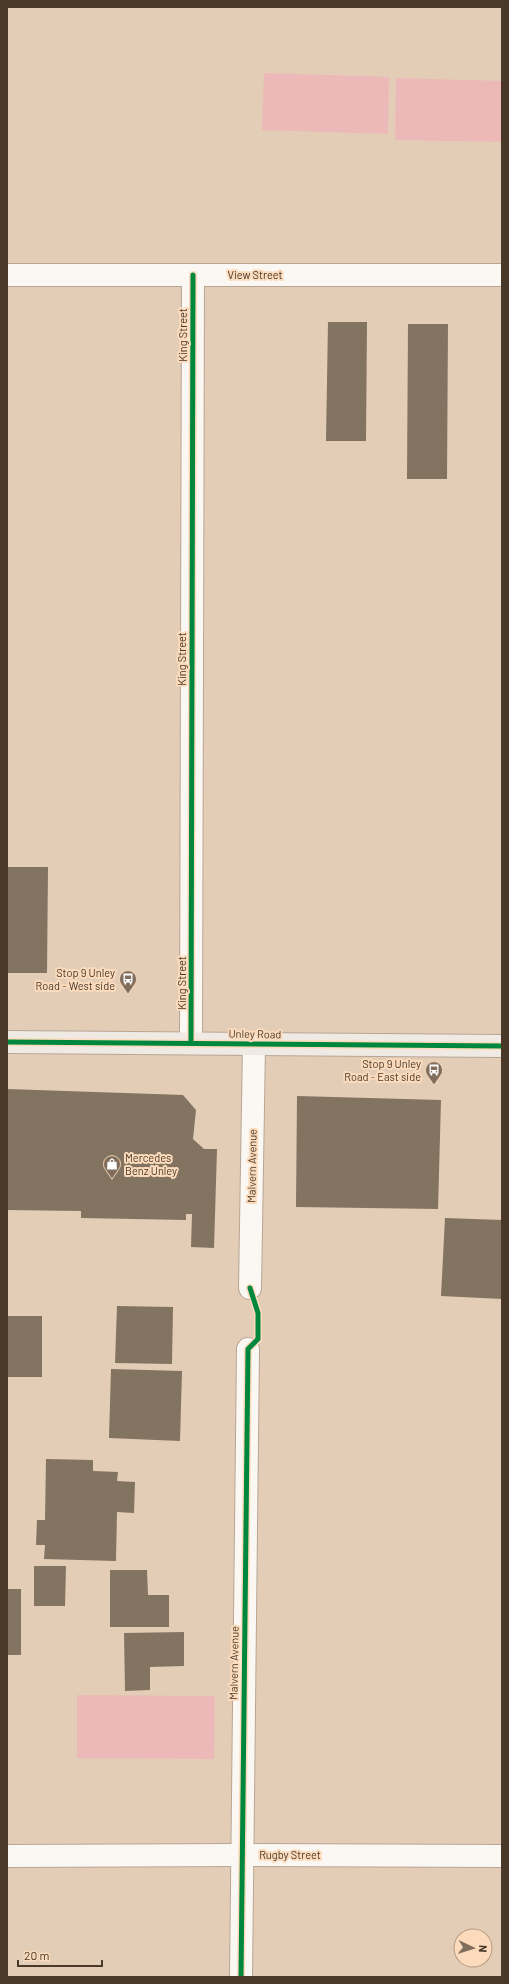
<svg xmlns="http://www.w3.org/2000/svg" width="509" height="1984" font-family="Barlow,sans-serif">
<rect width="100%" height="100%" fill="#e3cdb7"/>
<g fill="#ecb9b8">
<path d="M264 73 389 77 388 134 262 130Z"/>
<path d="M396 78 502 81V142L395 140Z"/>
<path d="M77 1695 215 1696 214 1759 77 1758Z"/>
</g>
<g fill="#837361">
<path d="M328 322H367L366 441H326Z"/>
<path d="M408 324H448L447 479H407Z"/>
<path d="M7 867H48L47 973H7Z"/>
<path d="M7 1089 183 1095 196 1110 193 1139 204 1149H217L214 1248 191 1247 192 1214H186V1220L81 1218V1211L7 1210Z"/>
<path d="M297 1096 441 1100 438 1209 296 1207Z"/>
<path d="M445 1218 502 1220V1299L441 1296Z"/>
<path d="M117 1306 173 1307 172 1364 115 1363Z"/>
<rect x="7" y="1316" width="35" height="61"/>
<path d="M111 1369 182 1371 180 1441 109 1438Z"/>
<path d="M46 1459 93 1460V1471L118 1472 117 1481 135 1482 134 1513 117 1512 116 1561 44 1559 45 1545H36L37 1520H45Z"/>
<path d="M34 1566H66L65 1606H34Z"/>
<path d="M110 1570H147L148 1595H169V1627H110Z"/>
<rect x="7" y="1589" width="14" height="66"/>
<path d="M184 1632V1666L150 1667V1690L125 1691 124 1633Z"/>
</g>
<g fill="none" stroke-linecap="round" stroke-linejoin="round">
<g stroke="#b8a695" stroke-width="24">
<g id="street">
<path d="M7 275H502"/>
<path d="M191 1042 193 275"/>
<path d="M250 1288 254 1044"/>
<path d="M7 1856 241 1855 502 1856"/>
<path d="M241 1977 248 1349"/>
</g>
</g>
<g stroke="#b8a695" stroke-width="24">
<path id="secondary" d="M7 1042 502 1046"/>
</g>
<use href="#street" stroke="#fbf8f4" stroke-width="22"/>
<use href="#secondary" stroke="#f0eae4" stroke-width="22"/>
<g stroke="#fcdbbc" stroke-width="8">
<g id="cycleway">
<path d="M7 1042 502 1046"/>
<path d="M191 1042 193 275"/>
<path d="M241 1977 248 1349 258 1339V1313L250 1288"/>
</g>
</g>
<use href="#cycleway" stroke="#00873e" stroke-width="5"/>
</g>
<defs>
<g id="bus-pin" transform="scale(0.9)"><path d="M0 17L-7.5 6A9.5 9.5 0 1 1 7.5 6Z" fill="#806d5b" stroke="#fcdbbc"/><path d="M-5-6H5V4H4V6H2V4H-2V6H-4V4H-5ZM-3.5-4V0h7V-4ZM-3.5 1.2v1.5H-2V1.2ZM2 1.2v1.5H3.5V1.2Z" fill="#fff"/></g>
<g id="shop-pin" transform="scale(0.9)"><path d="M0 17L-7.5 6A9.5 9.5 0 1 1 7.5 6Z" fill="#806d5b" stroke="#fcdbbc"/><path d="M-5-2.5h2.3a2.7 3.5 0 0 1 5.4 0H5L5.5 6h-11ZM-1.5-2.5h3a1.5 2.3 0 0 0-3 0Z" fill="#fff"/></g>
</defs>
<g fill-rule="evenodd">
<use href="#bus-pin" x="128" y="979"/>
<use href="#bus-pin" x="434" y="1070"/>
<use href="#shop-pin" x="112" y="1164"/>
</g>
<g text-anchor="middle" stroke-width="4" stroke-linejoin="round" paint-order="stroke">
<g font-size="11" fill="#4a3929" stroke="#fcdbbc">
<text x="255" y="279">View Street</text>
<text transform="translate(183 335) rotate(-90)" y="4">King Street</text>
<text transform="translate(182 659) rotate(-90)" y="4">King Street</text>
<text transform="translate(182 983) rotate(-90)" y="4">King Street</text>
<text transform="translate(255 1034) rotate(1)" y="4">Unley Road</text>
<text transform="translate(252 1166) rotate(-89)" y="4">Malvern Avenue</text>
<text transform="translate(234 1663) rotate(-89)" y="4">Malvern Avenue</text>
<text x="290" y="1859">Rugby Street</text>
</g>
<g font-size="11" fill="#4a3929" stroke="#fcdbbc" text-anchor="end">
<text x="115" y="977">Stop 9 Unley<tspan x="115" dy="13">Road - West side</tspan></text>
<text x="421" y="1068">Stop 9 Unley<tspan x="421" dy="13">Road - East side</tspan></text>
<text x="125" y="1162" text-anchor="start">Mercedes<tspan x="125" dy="13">Benz Unley</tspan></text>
</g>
</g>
<rect width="509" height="1984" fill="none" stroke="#4a3929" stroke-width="16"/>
<g transform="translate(473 1948) rotate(94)"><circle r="19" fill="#fcdbbc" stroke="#b59a81"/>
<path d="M0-3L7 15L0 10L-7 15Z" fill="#806d5b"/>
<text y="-6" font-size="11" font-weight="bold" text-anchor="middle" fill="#4a3929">N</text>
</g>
<path d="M18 1960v6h84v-6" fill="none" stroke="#4a3929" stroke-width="2"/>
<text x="24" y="1960" font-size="12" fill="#4a3929" stroke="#fcdbbc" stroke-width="3" paint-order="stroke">20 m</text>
</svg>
